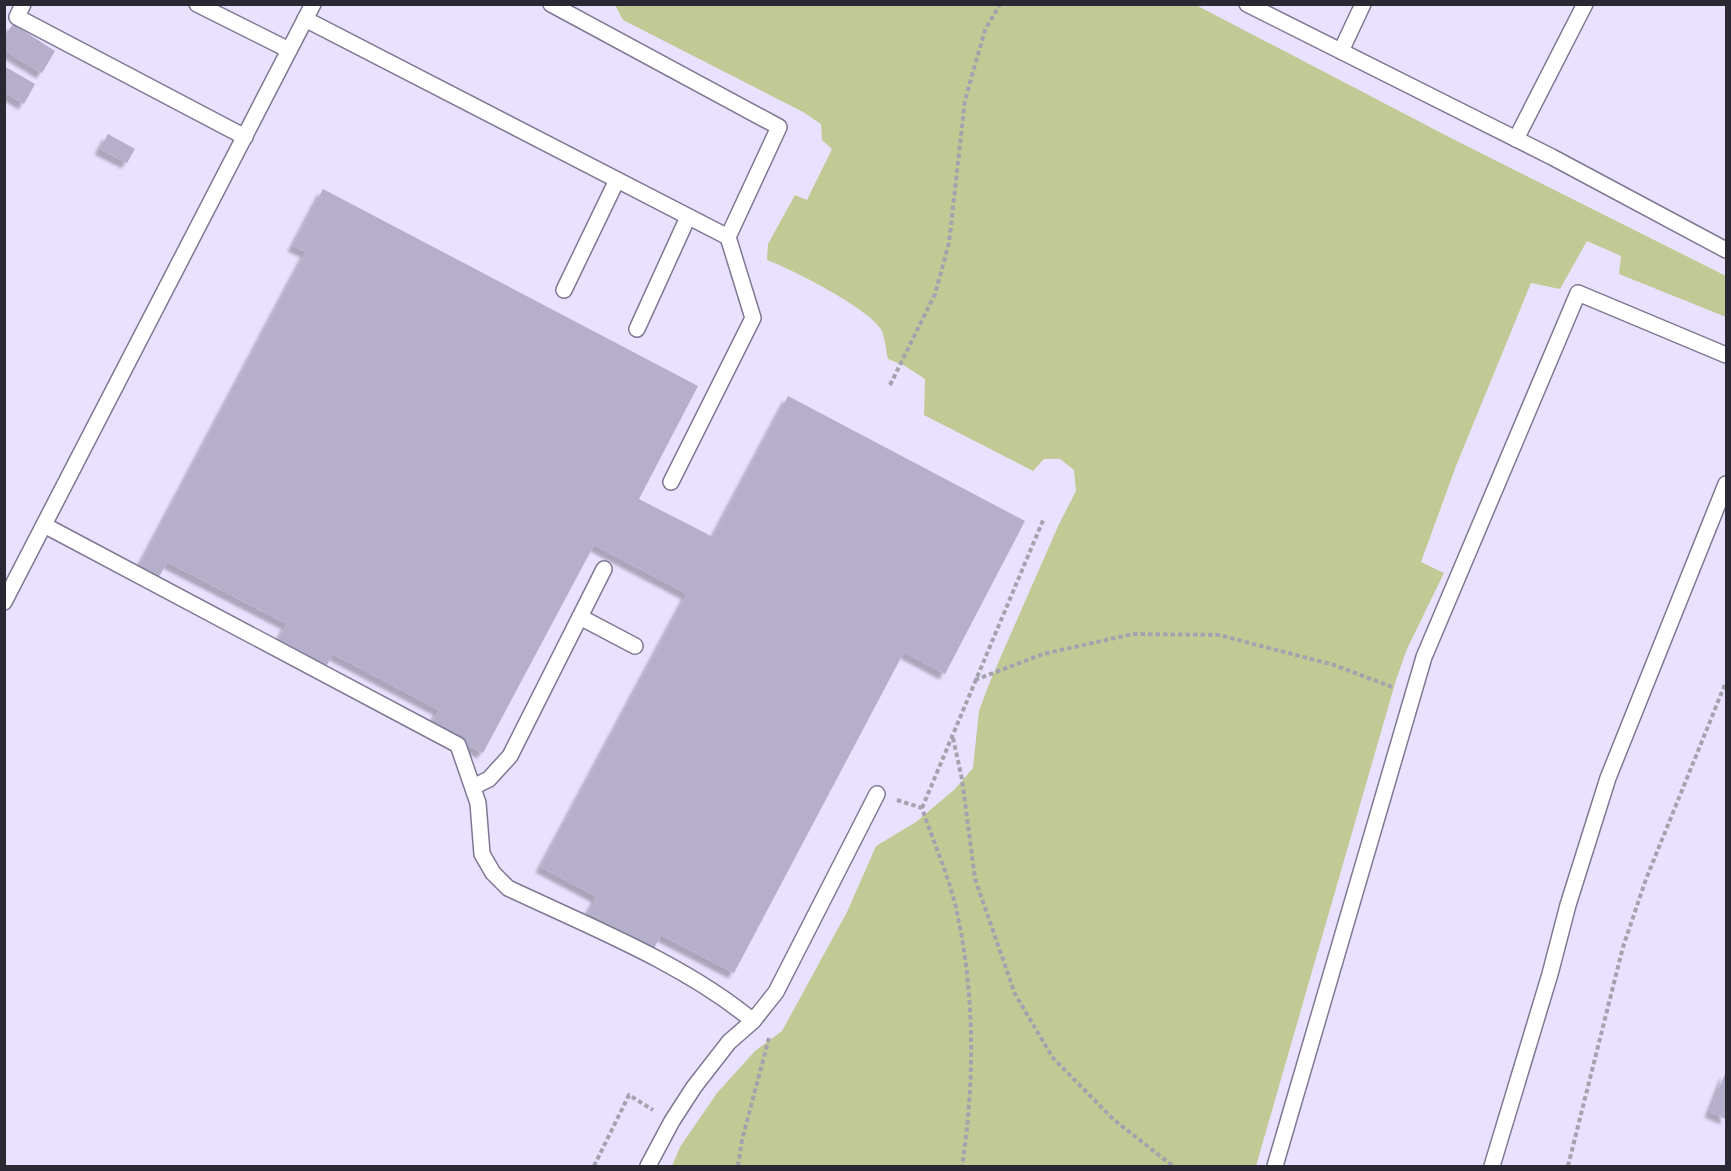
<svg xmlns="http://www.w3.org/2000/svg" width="1731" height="1171" font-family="'Roboto Serif',serif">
<defs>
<filter id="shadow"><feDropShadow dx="-5.5" dy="5.5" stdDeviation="1.5" flood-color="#0004"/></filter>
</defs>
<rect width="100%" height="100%" fill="#f2f0fc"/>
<rect fill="#e9e1ff" x="5" y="5" width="1721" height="1161"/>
<path fill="#c1ca94" d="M615 5H1196L1447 136 1726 276V317L1619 274 1621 256 1587 241 1560 289 1531 283 1456 466 1421 562 1444 573 1407 649 1396 680 1256 1166H672L680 1147 717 1093 755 1051 782 1031 847 912 876 846 916 822 955 789 973 768 979 711 991 679 1059 524 1076 491 1074 470 1060 459H1044L1033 471 924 415 925 379 905 366 888 359C886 351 885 339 882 331 871 309 791 269 767 260L768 244 795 195 807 200 832 149 822 140 821 124 803 112 623 20Z"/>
<g fill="#b5afcb" filter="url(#shadow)">
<path d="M13 24 55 51 42 73 4 50V37Z"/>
<path d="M4 66 35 84 24 104 4 92Z"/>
<path d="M108 134 135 149 127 163 100 149Z"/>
<path d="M323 189 698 386 639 499 713 537 788 396 1025 521 945 674 904 652 734 973 661 935 654 948 588 913 597 897 541 867 687 594 594 545 483 753 430 726 439 710 333 654 324 670 276 644 287 624 167 562 158 579 138 569 306 252 293 246Z"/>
<path d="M1726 1071V1119L1710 1112Z"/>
</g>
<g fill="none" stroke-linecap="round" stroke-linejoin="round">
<g stroke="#7e7892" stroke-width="18">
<g id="lane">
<path d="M23 4 17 17 245 137"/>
<path d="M197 4 289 50"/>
<path d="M1247 4 1552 157 1726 250"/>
<path d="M305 19 728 237 779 127 551 4"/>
<path d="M1341 51 1363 4"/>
<path d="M1516 139 1585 4"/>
<path d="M564 290 617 180"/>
<path d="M637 329 688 217"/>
<path d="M671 482 753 318 728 237"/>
<path d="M44 525 458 745 478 803 482 854 493 873 508 888C588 926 685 964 753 1021"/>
<path d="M4 602 313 4"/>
<path d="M580 617 635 646"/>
<path d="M473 787 489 779 510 756 604 569"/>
<path d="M648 1166 672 1121 694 1087 729 1042 753 1021 776 992 877 794"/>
<path d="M1275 1166 1424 657 1578 293 1726 355"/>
<path d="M1492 1166 1550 974 1568 905 1608 778 1726 484"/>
</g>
</g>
<g stroke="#a4a2ae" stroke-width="4" stroke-dasharray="4.5 3" stroke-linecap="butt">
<path d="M890 385 935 294 949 243 965 100 985 30 1000 4"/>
<path d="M975 680 1043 654 1133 634 1219 635 1334 665 1392 687"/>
<path d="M953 738 962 779 975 879 1015 994 1053 1058 1114 1120 1173 1166"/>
<path d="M897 800 922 808C933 841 948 874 956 908 975 992 975 1082 962 1166"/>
<path d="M922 808 1044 518"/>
<path d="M594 1166 629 1095 653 1110"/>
<path d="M738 1166 742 1140 769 1038"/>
<path d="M1568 1166 1623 947 1646 879 1726 682"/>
</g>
<use href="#lane" stroke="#fff" stroke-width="15"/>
</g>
<rect width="1731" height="1171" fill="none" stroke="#2a2833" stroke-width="12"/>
</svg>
